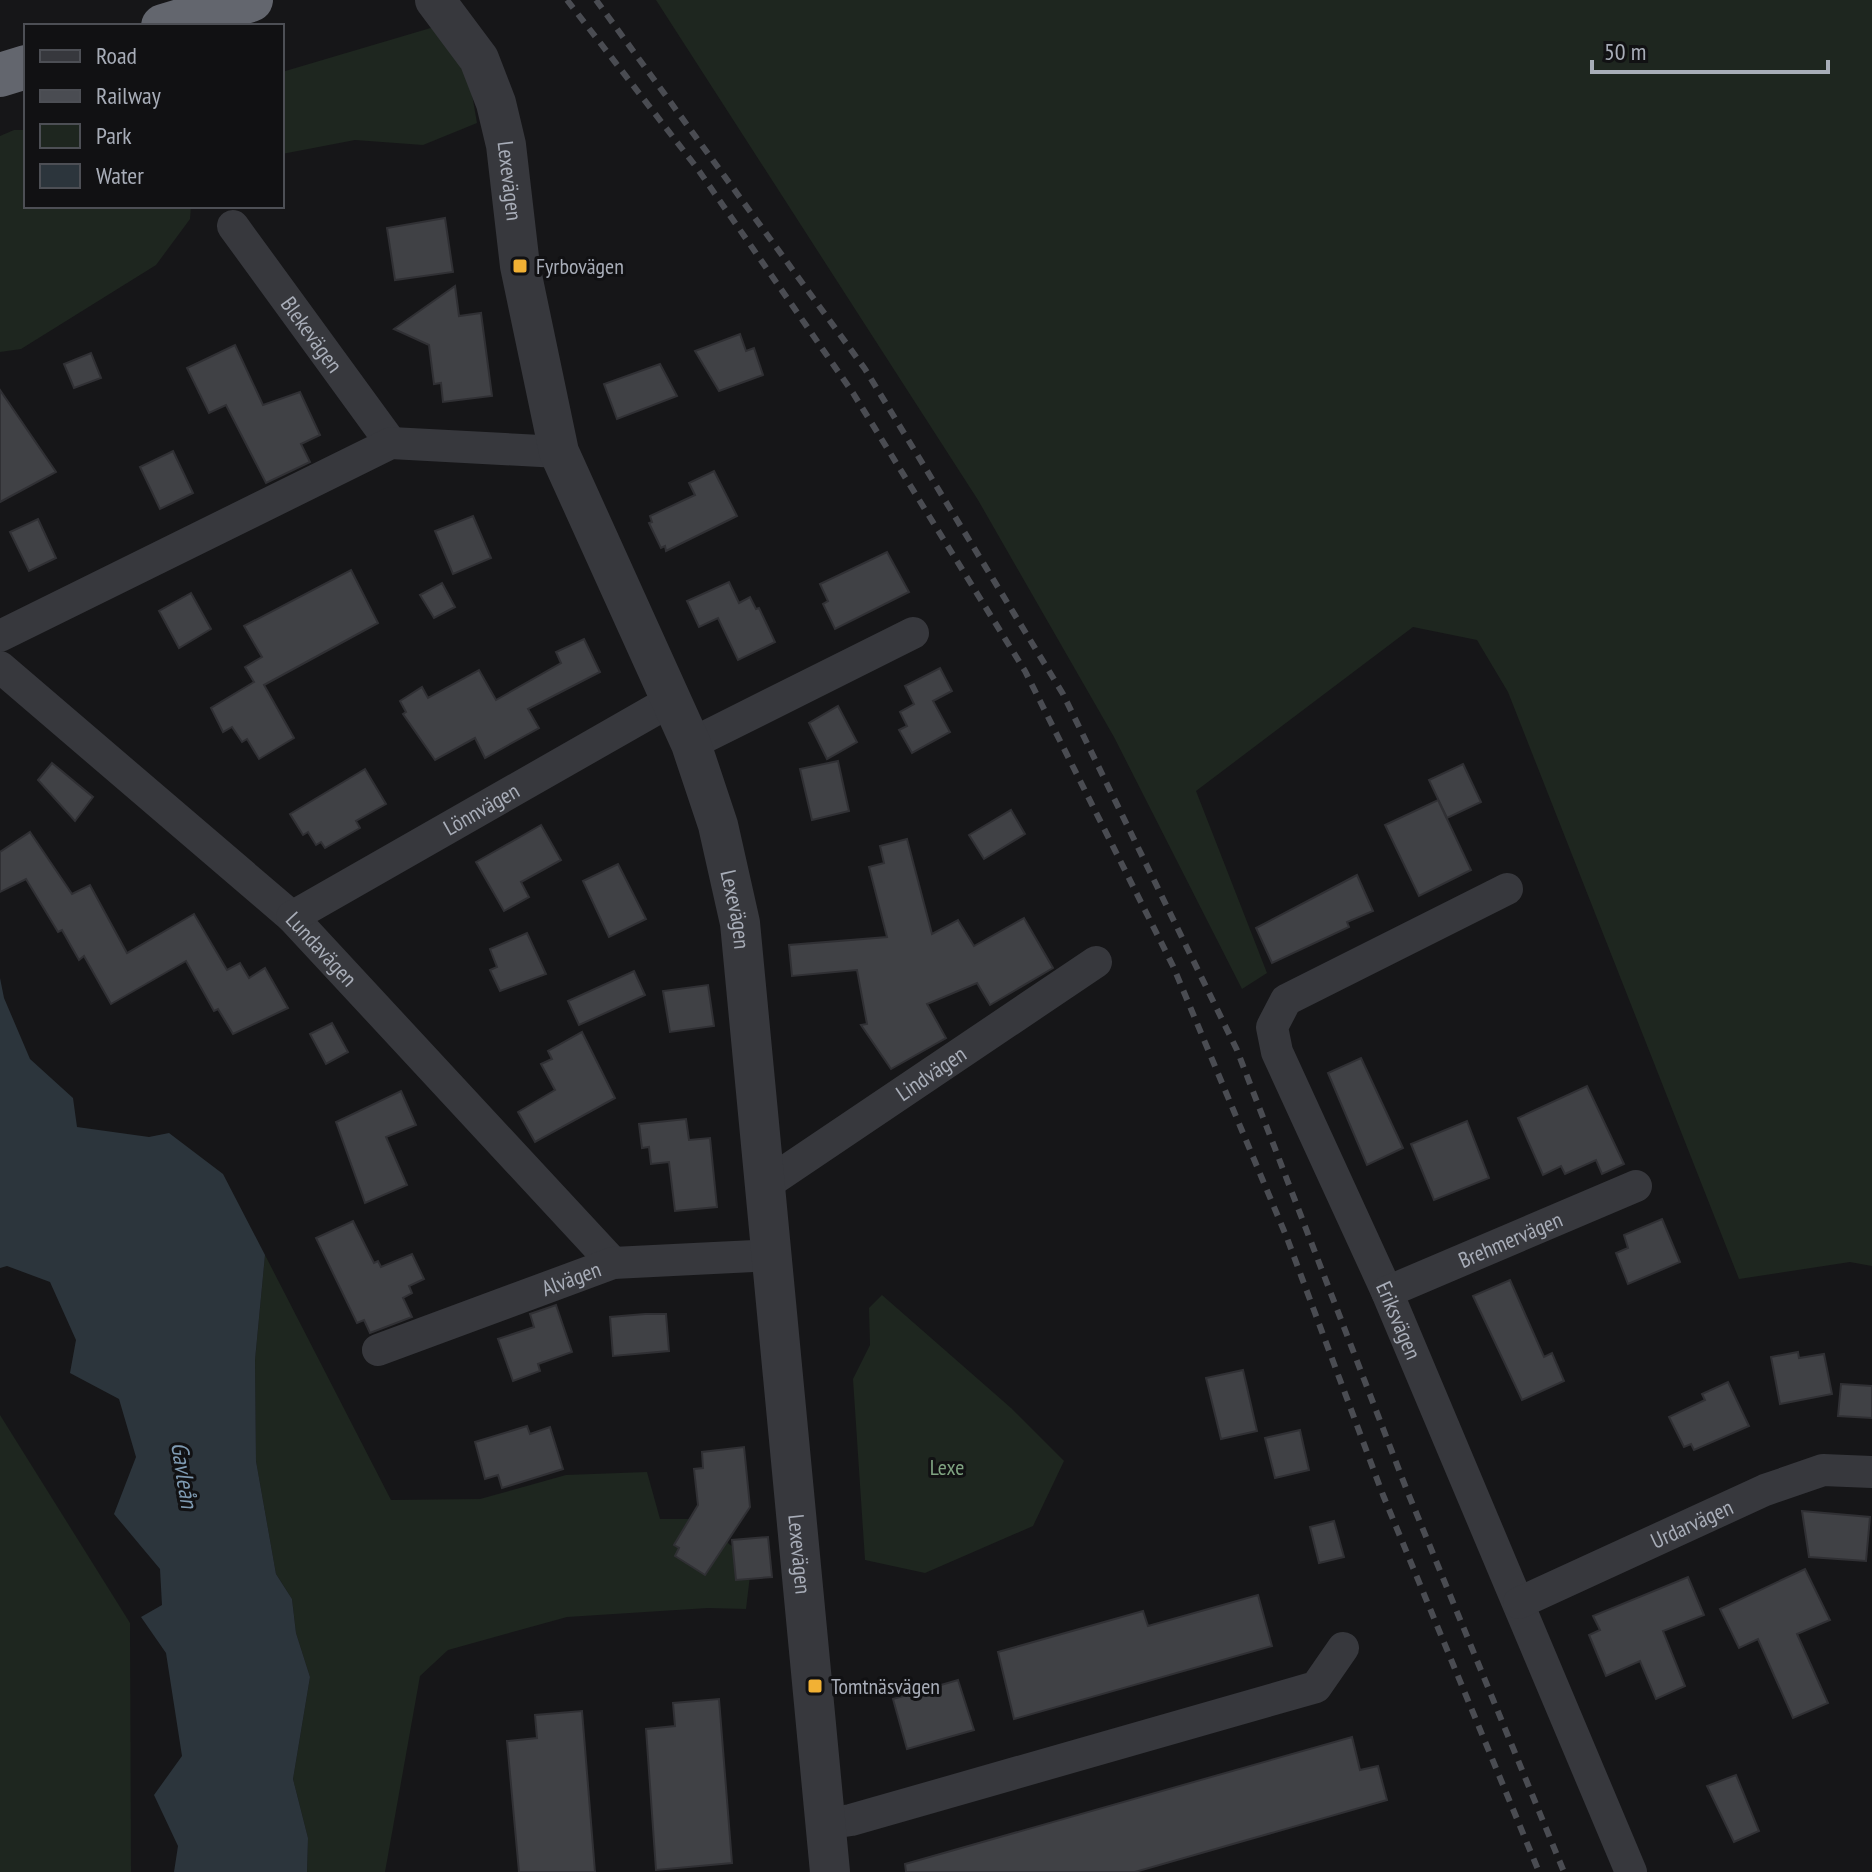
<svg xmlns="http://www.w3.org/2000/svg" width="1872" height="1872" font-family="'PT Sans Narrow',sans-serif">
<rect width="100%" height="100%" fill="#161618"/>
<g fill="#1e261f">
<path d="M656 0H1872V1266L1850 1262 1739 1279 1508 692 1477 640 1413 627 1196 791 1267 973 1242 989 1114 737 978 500Z"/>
<path d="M434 27 469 77 477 123 423 145 355 140 282 154V72Z"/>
<path d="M14 130H26V206H191L190 219 156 265 21 349 0 352V136Z"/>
<path d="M265 1255 391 1500 480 1499 566 1475 647 1472 660 1519H712L729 1544 752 1559 746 1609 708 1608 567 1617 448 1650 420 1676 385 1872H307L308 1838 293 1779 310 1677 296 1633 292 1599 276 1574 256 1461 255 1360Z"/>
<path d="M882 1295 1011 1408 1064 1461 1033 1526 925 1573 865 1560 853 1379 870 1345 869 1308Z"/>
<path d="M0 1415 130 1623 131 1872H0Z"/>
</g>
<path fill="#2c353c" d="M0 978 4 998 30 1059 73 1098 77 1127 149 1137 169 1133 223 1174 265 1255 255 1360 256 1461 276 1574 292 1599 296 1633 310 1677 293 1779 308 1838 307 1872H174L178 1846 154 1795 182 1756 166 1653 141 1617 162 1605 160 1569 114 1514 136 1457 119 1399 70 1373 76 1340 50 1282 7 1266 0 1268Z"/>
<g fill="#404145" stroke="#303034" stroke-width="2">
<path d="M445 218 453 272 395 280 387 228Z"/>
<path d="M455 286 459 316 481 313 492 396 443 402 441 383 434 384 429 345 394 329Z"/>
<path d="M740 334 746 351 754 348 763 375 719 391 695 351Z"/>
<path d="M235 345 263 405 300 392 320 435 301 444 310 462 266 483 226 405 209 413 187 368Z"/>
<path d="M91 353 101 378 74 388 64 364Z"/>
<path d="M660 364 677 396 617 419 604 384Z"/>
<path d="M0 390 56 472 0 502Z"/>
<path d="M173 451 193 493 160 509 140 467Z"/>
<path d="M714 471 737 516 666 551 665 546 661 548 649 523 652 522 650 516 695 495 689 483Z"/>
<path d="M473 516 491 558 453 574 435 531Z"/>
<path d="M38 519 56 558 29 571 10 532Z"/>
<path d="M887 552 909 592 835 629 823 604 828 601 820 584Z"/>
<path d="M351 570 378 623 264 685 294 738 259 759 247 739 242 742 232 727 223 732 211 708 254 682 245 667 262 657 244 626Z"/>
<path d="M729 582 739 603 750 597 756 609 759 608 775 642 738 660 718 618 699 627 687 601Z"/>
<path d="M442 583 455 607 434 618 420 595Z"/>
<path d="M191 593 211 629 179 648 159 611Z"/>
<path d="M584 639 600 672 528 709 539 728 485 758 475 738 435 760 403 714 406 712 400 701 422 687 428 698 479 670 496 700 561 663 556 652Z"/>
<path d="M940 668 952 691 933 701 950 732 912 753 899 730 907 726 900 712 914 704 905 686Z"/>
<path d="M838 706 857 742 827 759 809 723Z"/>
<path d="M838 761 849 811 812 820 800 769Z"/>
<path d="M52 763 93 797 75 821 38 780Z"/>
<path d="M1463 764 1481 802 1447 818 1429 780Z"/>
<path d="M365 769 386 804 356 821 360 828 325 848 321 842 316 845 308 832 303 835 290 814Z"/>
<path d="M1438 800 1471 870 1419 896 1385 825Z"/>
<path d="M1011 810 1025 834 984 859 969 835Z"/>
<path d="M541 825 561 860 521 882 529 897 504 911 476 862Z"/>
<path d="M30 832 72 894 90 885 127 953 194 914 227 970 240 963 249 978 265 968 288 1008 233 1034 218 1009 214 1011 186 961 111 1004 84 956 79 960 62 930 58 932 26 879 0 892V852Z"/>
<path d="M907 839 932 934 958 920 974 946 1024 918 1053 968 990 1005 977 983 927 1004 946 1038 891 1069 861 1025 867 1024 857 970 792 976 789 945 887 937 869 867 884 863 880 846Z"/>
<path d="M618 864 646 919 609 937 583 881Z"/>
<path d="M1357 875 1373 911 1347 922 1349 927 1272 963 1256 928Z"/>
<path d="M527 933 546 974 500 991 490 970 497 967 490 949Z"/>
<path d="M634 971 645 995 579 1025 568 1001Z"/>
<path d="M708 985 714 1026 670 1032 663 991Z"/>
<path d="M332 1023 348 1052 326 1064 310 1034Z"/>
<path d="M582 1032 615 1098 535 1142 518 1112 555 1090 541 1064 552 1059 548 1051Z"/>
<path d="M1361 1058 1403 1148 1367 1165 1328 1073Z"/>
<path d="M1587 1086 1624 1164 1602 1174 1596 1160 1565 1174 1561 1166 1543 1175 1518 1118Z"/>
<path d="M401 1091 416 1125 386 1137 407 1185 365 1203 336 1122Z"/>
<path d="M686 1119 689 1140 710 1138 717 1207 675 1211 669 1162 651 1164 649 1147 642 1148 639 1124Z"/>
<path d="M1467 1121 1489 1178 1434 1200 1411 1144Z"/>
<path d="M1662 1219 1680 1262 1628 1284 1616 1253 1628 1248 1624 1235Z"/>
<path d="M353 1221 374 1263 378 1261 381 1267 412 1254 424 1279 409 1286 412 1293 403 1298 412 1317 370 1333 364 1320 357 1323 316 1238Z"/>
<path d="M1510 1280 1544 1357 1552 1353 1564 1381 1522 1400 1473 1296Z"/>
<path d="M556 1305 572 1352 538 1364 540 1371 513 1381 498 1339 534 1327 530 1314Z"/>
<path d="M645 1314H666L669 1351 613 1356 610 1317Z"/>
<path d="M1798 1352 1799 1358 1824 1354 1832 1394 1780 1404 1771 1357Z"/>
<path d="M1243 1370 1257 1431 1221 1439 1206 1378Z"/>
<path d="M1728 1382 1749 1426 1694 1450 1691 1444 1684 1447 1669 1417 1705 1400 1702 1394Z"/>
<path d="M1841 1384 1872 1386V1418L1838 1416Z"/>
<path d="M527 1426 530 1434 550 1427 563 1469 502 1488 498 1475 485 1479 475 1442Z"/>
<path d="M1300 1430 1309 1470 1275 1478 1265 1438Z"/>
<path d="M744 1447 750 1507 705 1575 675 1556 679 1548 674 1545 698 1505 694 1469 703 1468 702 1452Z"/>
<path d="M1802 1511 1870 1517 1866 1561 1809 1557Z"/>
<path d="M1334 1521 1344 1557 1319 1563 1310 1527Z"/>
<path d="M768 1537 772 1577 736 1580 732 1540Z"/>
<path d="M1805 1569 1830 1620 1797 1634 1828 1703 1793 1718 1758 1639 1739 1648 1720 1609Z"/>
<path d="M1688 1577 1704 1615 1663 1631 1685 1686 1656 1699 1640 1661 1606 1676 1589 1635 1600 1630 1593 1616Z"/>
<path d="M1258 1595 1272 1646 1014 1719 998 1652 1143 1611 1148 1626Z"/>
<path d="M958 1680 974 1730 907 1749 893 1699Z"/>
<path d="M719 1699 732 1863 656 1870 646 1729 675 1726 673 1703Z"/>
<path d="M582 1711 595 1872H519L507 1741 537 1738 535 1715Z"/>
<path d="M1352 1737 1360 1770 1378 1766 1387 1800 1135 1872H906L905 1864Z"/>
<path d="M1736 1775 1759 1831 1734 1842 1707 1786Z"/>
</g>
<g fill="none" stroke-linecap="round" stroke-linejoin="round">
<g stroke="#37383d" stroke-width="32">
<path id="s1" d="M233 226 391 443"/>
<path d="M0 636 391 443 559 452"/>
<path id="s2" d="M0 667 292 917 613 1263"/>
<path d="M691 744 913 633"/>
<path id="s3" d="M1507 889 1286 1000 1272 1027 1277 1052 1387 1292 1631 1872"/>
<path id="s4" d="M292 917 672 700"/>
<path id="s5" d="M765 1185 1096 962"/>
<path id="s6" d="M1387 1292 1636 1186"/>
<path id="s7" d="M378 1350 613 1263 773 1255"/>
<path id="s8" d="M1519 1603 1765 1490 1823 1470 1872 1472"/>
<path d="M825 1824 851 1820 1316 1687 1343 1648"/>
</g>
<path stroke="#37383d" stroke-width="40" id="s9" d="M435 0 479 59 496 103 506 145 520 266 559 452 691 744 718 825 740 923 830 1872"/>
<g stroke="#63666e" stroke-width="44">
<path d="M163 26 251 0"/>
<path d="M0 75 26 67"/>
</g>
<g stroke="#4a4c52" stroke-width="6" stroke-dasharray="10 8" stroke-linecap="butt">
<path d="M567 0 697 168 853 393 1025 671 1173 966 1287 1238 1383 1495 1539 1872"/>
<path d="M596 0 865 369 1063 694 1237 1050 1406 1488 1564 1872"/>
</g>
</g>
<g fill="#f2b134" stroke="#111113" stroke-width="3">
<rect x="512" y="258" width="16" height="16" rx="4"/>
<rect x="807" y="1678" width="16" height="16" rx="4"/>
</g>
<g text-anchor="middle" stroke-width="6" stroke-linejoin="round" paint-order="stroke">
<g font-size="22" fill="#a8adb8" stroke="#111113">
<text dy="8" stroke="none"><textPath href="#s9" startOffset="200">Lexevägen</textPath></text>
<text dy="8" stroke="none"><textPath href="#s1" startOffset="134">Blekevägen</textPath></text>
<text dy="8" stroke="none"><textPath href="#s4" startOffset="218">Lönnvägen</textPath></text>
<text dy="8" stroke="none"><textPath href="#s9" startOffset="968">Lexevägen</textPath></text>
<text dy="8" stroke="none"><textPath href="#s2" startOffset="428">Lundavägen</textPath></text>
<text dy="8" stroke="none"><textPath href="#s5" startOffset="200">Lindvägen</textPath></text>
<text dy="8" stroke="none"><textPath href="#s6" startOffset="134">Brehmervägen</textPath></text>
<text dy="8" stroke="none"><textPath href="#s7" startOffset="206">Alvägen</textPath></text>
<text dy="8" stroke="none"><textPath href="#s3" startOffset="598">Eriksvägen</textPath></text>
<text dy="8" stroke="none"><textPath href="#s8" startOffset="190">Urdarvägen</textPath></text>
<text dy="8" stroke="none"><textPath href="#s9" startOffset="1616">Lexevägen</textPath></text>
</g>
<g font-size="22" fill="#a8adb8" stroke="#111113" text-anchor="start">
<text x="536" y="274">Fyrbovägen</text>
<text x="831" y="1694">Tomtnäsvägen</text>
</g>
<g font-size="22" fill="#7fa381" stroke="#111113">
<text x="947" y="1475">Lexe</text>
</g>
<g font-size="24" font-style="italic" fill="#7f9bb3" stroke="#111113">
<text transform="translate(184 1475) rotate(81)" y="8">Gavleån</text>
</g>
</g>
<rect x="24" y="24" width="260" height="184" fill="#111113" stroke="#4d4f55" stroke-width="2"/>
<rect x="40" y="50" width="40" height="12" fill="#37383d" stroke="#4d4f55" stroke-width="2"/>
<text x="96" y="64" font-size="24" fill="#a8adb8">Road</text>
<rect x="40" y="90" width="40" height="12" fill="#4a4c52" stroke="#4d4f55" stroke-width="2"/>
<text x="96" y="104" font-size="24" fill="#a8adb8">Railway</text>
<rect x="40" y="124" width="40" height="24" fill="#1e261f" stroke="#4d4f55" stroke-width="2"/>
<text x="96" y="144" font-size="24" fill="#a8adb8">Park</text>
<rect x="40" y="164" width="40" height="24" fill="#2c353c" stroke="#4d4f55" stroke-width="2"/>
<text x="96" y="184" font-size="24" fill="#a8adb8">Water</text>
<path d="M1592 60v12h236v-12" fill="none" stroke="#a8adb8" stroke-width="4"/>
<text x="1604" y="60" font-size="24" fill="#a8adb8" stroke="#111113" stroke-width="6" paint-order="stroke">50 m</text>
</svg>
